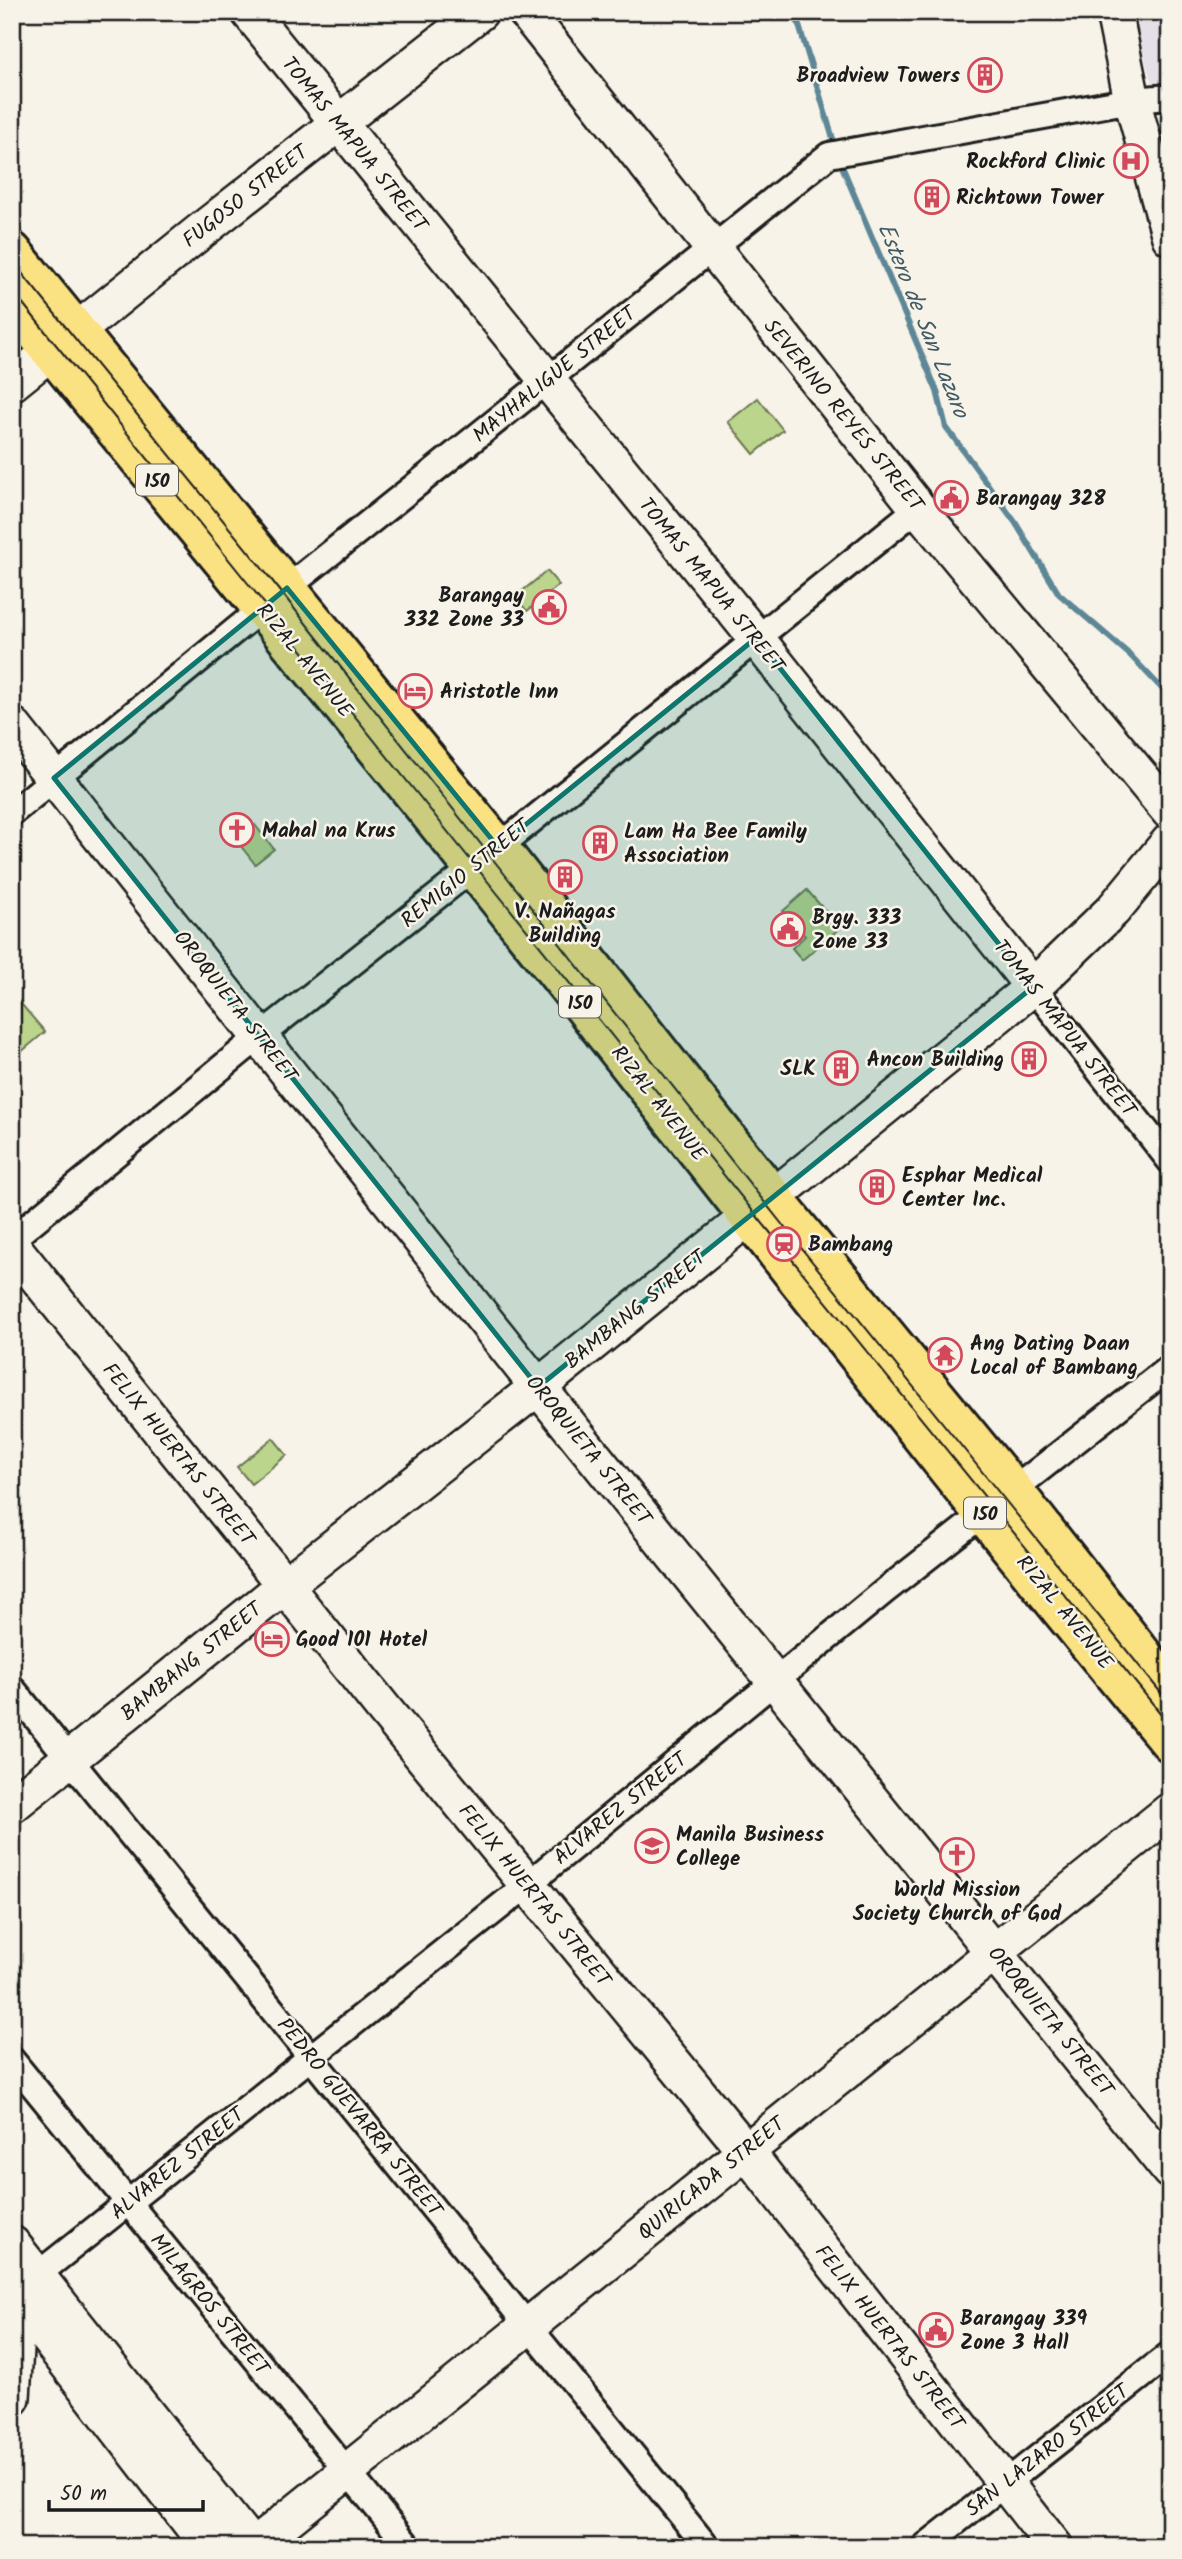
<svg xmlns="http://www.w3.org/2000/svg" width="1182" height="2559" font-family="Kalam,sans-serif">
<rect width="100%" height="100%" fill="#f7f3e8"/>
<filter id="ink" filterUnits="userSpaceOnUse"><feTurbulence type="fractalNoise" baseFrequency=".0143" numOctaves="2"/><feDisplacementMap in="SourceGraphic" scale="14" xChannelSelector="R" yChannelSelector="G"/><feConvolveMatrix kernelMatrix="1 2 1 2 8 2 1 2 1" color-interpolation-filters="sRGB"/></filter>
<g filter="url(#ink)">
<path fill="#e5e0e7" d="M1132 12H1170V81L1152 84Z"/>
<g fill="#bbd58c" stroke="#6c7854" stroke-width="2">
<path d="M758 398 783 430 754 454 728 422Z"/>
<path d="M547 571 559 585 527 611 515 597Z"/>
<path d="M255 825 274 849 255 864 236 840Z"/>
<path d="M807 890 840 928 802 960 792 948 805 936 783 911Z"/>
<path d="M16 998 45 1032 21 1052 12 1041V1001Z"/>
<path d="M273 1438 287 1455 251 1484 237 1467Z"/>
</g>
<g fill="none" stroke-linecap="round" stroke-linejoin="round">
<g stroke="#5d8797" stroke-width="6">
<path d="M795 12 836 149"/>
<path d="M839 159 937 391 946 427 1015 522 1059 594 1130 655 1170 697"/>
</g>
<g stroke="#1c1c1c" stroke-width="30">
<g id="street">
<path d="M12 813 287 588 829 155 1132 100 1170 97"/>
<path d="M1033 987 1170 1161"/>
<path d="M12 1239 260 1036 473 868 918 508"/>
<path d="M12 1688 707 2547"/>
<path d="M12 2060 409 2547"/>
<path d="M37 2275 527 1885 886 1590 1170 1367"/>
<path d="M924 2547 1170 2354"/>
</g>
</g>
<g stroke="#1c1c1c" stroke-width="40">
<g id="secondary">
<path d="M249 12 756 638 1033 987"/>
<path d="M526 12 918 508 1170 812"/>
<path d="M1114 12 1132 100 1170 237"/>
<path d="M12 383 202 230 480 12"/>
<path d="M12 725 538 1387 1170 2171"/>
<path d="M12 1246 383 1708 745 2150 1055 2547"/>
<path d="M12 1805 284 1586 538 1387 1033 987 1113 910 1170 841"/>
<path d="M12 2244 252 2547"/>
<path d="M12 2292 209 2547"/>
<path d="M12 2398 18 2299 24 2291"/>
<path d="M253 2547 1170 1811"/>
</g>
</g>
<g stroke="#1c1c1c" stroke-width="44">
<g id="primary">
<path d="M12 252 498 847 783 1210 1013 1490 1170 1690"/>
<path d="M12 303C166 493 323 680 476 871 708 1161 932 1457 1170 1742"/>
</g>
</g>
<use href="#street" stroke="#f7f3e8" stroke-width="24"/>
<use href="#secondary" stroke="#f7f3e8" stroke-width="35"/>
<use href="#primary" stroke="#fae181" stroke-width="38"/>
<g stroke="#1c1c1c" stroke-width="2">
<path d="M12 261 270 578 789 1233 1170 1704"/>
<path d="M12 290 777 1241 1170 1725"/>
</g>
</g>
</g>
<path fill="#0f766e" fill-opacity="0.2" stroke="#0f766e" stroke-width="5" stroke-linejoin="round" d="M287 588 498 847 756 638 1033 987 538 1387 54 778Z"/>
<defs>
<g id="building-ring" transform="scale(1.75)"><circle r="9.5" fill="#f7f3e8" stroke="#d1495b" stroke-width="1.5"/><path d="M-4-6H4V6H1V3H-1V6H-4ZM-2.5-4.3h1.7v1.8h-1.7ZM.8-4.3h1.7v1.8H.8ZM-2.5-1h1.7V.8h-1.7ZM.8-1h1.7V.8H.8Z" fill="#d1495b"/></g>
<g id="hospital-ring" transform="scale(1.75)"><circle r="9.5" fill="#f7f3e8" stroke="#d1495b" stroke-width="1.5"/><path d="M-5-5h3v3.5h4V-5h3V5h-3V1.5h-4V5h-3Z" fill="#d1495b"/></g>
<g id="civic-ring" transform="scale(1.75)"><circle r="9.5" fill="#f7f3e8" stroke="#d1495b" stroke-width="1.5"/><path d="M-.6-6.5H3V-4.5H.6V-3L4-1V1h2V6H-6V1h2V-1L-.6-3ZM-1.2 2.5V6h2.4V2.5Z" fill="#d1495b"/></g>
<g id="hotel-ring" transform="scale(1.75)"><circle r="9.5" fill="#f7f3e8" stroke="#d1495b" stroke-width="1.5"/><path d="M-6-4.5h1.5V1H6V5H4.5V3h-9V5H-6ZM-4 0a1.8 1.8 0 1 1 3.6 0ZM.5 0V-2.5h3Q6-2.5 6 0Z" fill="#d1495b"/></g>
<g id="church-ring" transform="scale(1.75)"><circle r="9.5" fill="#f7f3e8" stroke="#d1495b" stroke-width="1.5"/><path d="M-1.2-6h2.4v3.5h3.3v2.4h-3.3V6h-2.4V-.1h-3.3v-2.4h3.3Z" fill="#d1495b"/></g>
<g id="station-ring" transform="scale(1.75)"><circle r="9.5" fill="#f7f3e8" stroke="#d1495b" stroke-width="1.5"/><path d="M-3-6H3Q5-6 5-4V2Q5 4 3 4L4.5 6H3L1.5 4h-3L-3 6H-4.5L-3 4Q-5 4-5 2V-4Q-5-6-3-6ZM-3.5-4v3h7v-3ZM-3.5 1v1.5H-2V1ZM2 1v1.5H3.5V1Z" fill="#d1495b"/></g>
<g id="temple-ring" transform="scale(1.75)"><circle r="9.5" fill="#f7f3e8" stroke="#d1495b" stroke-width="1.5"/><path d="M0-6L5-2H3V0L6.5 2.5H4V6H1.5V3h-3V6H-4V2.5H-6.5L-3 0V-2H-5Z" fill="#d1495b"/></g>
<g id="university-ring" transform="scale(1.75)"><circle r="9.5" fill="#f7f3e8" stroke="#d1495b" stroke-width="1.5"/><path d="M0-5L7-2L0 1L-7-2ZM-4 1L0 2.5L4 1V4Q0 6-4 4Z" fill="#d1495b"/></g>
</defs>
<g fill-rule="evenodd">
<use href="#building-ring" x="985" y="75"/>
<use href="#hospital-ring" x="1131" y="161"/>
<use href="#building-ring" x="932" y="197"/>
<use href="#civic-ring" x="951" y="498"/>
<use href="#civic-ring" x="549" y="607"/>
<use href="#hotel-ring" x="415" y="691"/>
<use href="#church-ring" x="237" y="830"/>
<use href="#building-ring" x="600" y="843"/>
<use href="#building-ring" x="565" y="877"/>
<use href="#civic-ring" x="788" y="929"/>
<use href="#building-ring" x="1029" y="1059"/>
<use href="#building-ring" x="841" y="1068"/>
<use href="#building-ring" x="877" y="1187"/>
<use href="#station-ring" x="784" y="1244"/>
<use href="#temple-ring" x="945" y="1355"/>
<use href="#hotel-ring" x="272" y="1639"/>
<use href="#university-ring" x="652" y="1846"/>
<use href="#church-ring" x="957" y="1855"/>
<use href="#civic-ring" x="936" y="2330"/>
</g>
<g text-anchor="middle" stroke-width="5" stroke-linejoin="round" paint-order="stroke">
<g fill="#f7f3e8" stroke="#5e5c59" stroke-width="2">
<rect x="136" y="464.5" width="42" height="31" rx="5"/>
<rect x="559" y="986.5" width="42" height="31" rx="5"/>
<rect x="964" y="1497.5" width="42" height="31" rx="5"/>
</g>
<g font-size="19" font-weight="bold" fill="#1c1c1c">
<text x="157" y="487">150</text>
<text x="580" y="1009">150</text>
<text x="985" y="1520">150</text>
</g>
<g font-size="21" font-weight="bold" fill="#1c1c1c" stroke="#f7f3e8" text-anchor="start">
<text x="960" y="82" text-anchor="end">Broadview Towers</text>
<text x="1106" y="168" text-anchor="end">Rockford Clinic</text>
<text x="956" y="204">Richtown Tower</text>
<text x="976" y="505">Barangay 328</text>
<text x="524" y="602" text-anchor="end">Barangay<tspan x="524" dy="24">332 Zone 33</tspan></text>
<text x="440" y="698">Aristotle Inn</text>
<text x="262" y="837">Mahal na Krus</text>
<text x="624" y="838">Lam Ha Bee Family<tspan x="624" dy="24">Association</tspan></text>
<text x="565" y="918" text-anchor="middle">V. Nañagas<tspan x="565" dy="24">Building</tspan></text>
<text x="812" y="924">Brgy. 333<tspan x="812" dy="24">Zone 33</tspan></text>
<text x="1004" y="1066" text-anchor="end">Ancon Building</text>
<text x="816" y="1075" text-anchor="end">SLK</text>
<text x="902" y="1182">Esphar Medical<tspan x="902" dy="24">Center Inc.</tspan></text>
<text x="808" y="1251">Bambang</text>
<text x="970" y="1350">Ang Dating Daan<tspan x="970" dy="24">Local of Bambang</tspan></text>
<text x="296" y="1646">Good 101 Hotel</text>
<text x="676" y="1841">Manila Business<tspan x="676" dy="24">College</tspan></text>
<text x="957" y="1896" text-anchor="middle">World Mission<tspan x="957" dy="24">Society Church of God</tspan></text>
<text x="960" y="2325">Barangay 339<tspan x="960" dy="24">Zone 3 Hall</tspan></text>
</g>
<g font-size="21" fill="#1c1c1c" stroke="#f7f3e8">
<text transform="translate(355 144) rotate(51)" y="7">TOMAS MAPUA STREET</text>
<text transform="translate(245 196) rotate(-38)" y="7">FUGOSO STREET</text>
<text transform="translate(554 374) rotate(-39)" y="7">MAYHALIGUE STREET</text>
<text transform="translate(844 415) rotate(51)" y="7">SEVERINO REYES STREET</text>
<text transform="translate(712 585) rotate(51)" y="7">TOMAS MAPUA STREET</text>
<text transform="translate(305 660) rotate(51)" y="7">RIZAL AVENUE</text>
<text transform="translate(465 873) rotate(-39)" y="7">REMIGIO STREET</text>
<text transform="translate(236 1006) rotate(52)" y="7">OROQUIETA STREET</text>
<text transform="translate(1065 1028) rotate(52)" y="7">TOMAS MAPUA STREET</text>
<text transform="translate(659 1103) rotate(52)" y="7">RIZAL AVENUE</text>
<text transform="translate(635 1309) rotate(-39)" y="7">BAMBANG STREET</text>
<text transform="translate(589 1450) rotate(51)" y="7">OROQUIETA STREET</text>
<text transform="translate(179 1454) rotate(51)" y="7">FELIX HUERTAS STREET</text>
<text transform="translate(1065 1612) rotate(51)" y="7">RIZAL AVENUE</text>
<text transform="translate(191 1661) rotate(-39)" y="7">BAMBANG STREET</text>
<text transform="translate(620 1808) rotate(-39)" y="7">ALVAREZ STREET</text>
<text transform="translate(535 1895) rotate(51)" y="7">FELIX HUERTAS STREET</text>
<text transform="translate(1051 2021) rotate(51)" y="7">OROQUIETA STREET</text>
<text transform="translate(360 2117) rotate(51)" y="7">PEDRO GUEVARRA STREET</text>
<text transform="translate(177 2163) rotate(-39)" y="7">ALVAREZ STREET</text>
<text transform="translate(711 2178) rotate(-39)" y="7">QUIRICADA STREET</text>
<text transform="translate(210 2304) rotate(51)" y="7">MILAGROS STREET</text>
<text transform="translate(890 2337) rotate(52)" y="7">FELIX HUERTAS STREET</text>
<text transform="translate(1047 2450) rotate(-38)" y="7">SAN LAZARO STREET</text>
</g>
<g font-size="23" font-style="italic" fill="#425a64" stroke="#f7f3e8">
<text transform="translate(924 320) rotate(68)" y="8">Estero de San Lazaro</text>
</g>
</g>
<rect width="1182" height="2559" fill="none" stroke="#f7f3e8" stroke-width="42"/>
<rect x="21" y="21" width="1140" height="2517" fill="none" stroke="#1c1c1c" stroke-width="2.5" filter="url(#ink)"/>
<path d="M49 2500v10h154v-10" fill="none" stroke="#1c1c1c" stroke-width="3.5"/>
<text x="60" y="2500" font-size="21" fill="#1c1c1c" stroke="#f7f3e8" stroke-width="5" paint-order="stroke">50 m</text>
</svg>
